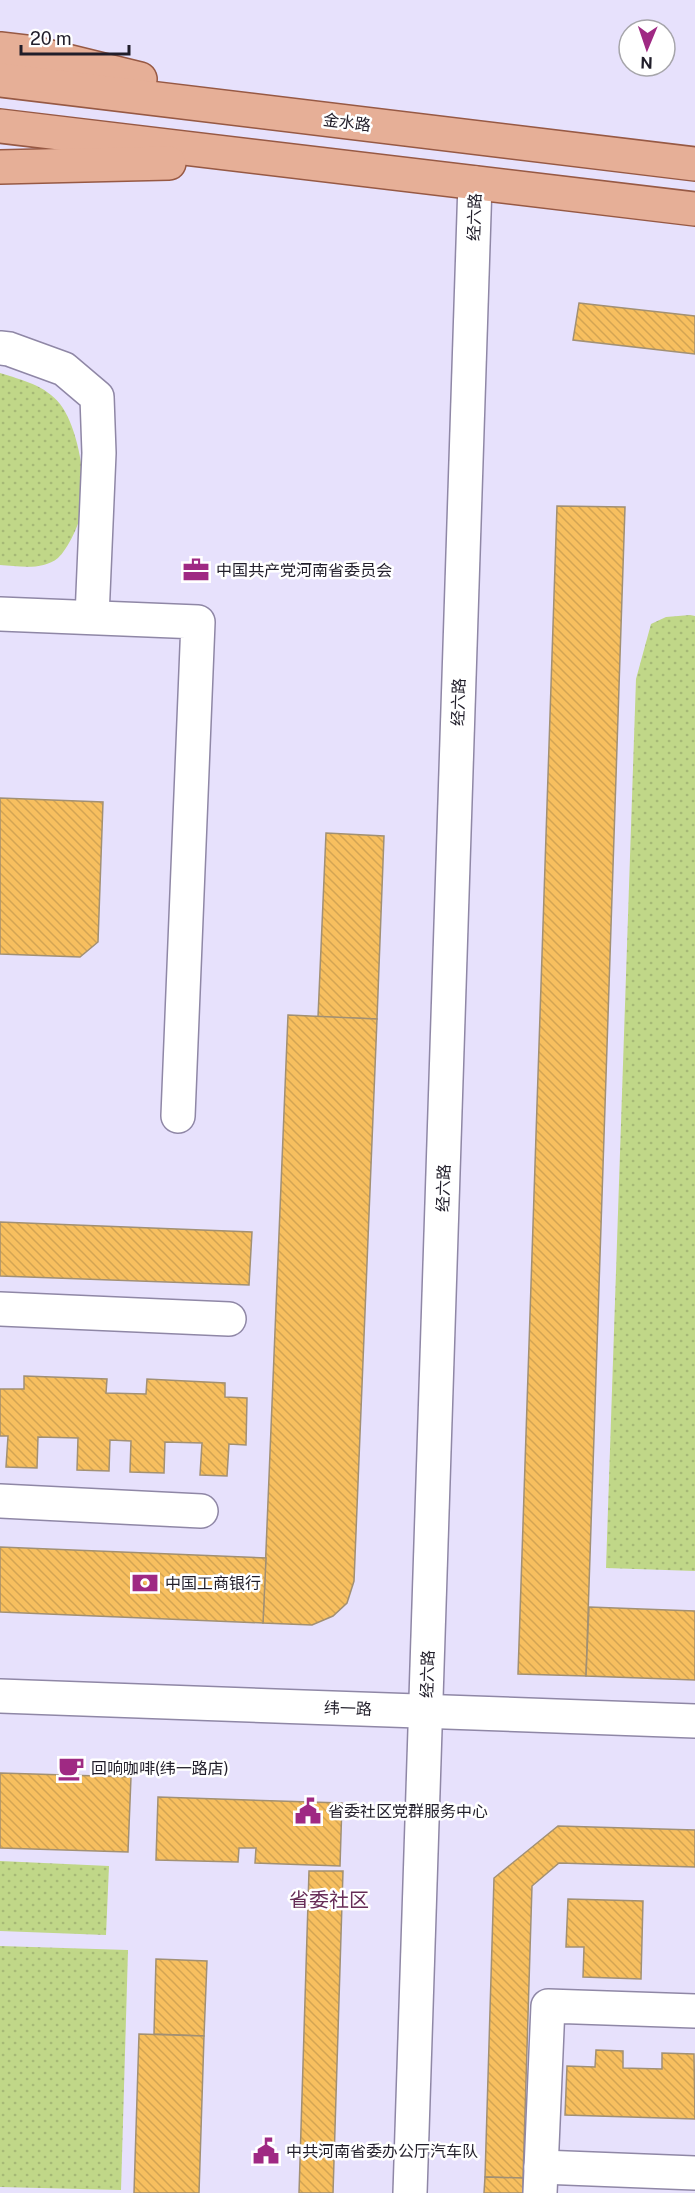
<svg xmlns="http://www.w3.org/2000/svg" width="695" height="2193" font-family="'Public Sans','Noto Sans SC',sans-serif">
<defs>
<pattern id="grass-dots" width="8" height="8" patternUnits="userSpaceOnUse" patternTransform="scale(1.5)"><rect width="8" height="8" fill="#c0d788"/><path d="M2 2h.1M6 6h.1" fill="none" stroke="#a5b876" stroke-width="1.8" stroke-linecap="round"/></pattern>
<pattern id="building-back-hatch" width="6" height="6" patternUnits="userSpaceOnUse" patternTransform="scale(1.5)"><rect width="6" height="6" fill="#f7bf5f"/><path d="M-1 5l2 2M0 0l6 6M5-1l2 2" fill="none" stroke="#d3a453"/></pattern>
</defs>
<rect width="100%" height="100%" fill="#e7e1fc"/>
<g fill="url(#grass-dots)">
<path d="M0 373C22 380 45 385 60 404 78 427 87 481 82 510 80 523 68 549 58 558 42 571 18 566 0 565Z"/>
<path d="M690 615 695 616V1571L606 1568 636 679 651 624 666 617Z"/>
<path d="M0 1861 109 1866 106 1935 0 1931Z"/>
<path d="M0 1946 128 1950 121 2190 0 2187Z"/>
</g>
<g fill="url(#building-back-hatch)" stroke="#a29073" stroke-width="1.5">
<path d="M579 303 695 316V354L573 340Z"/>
<path d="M557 506 625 507 586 1676 518 1674Z"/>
<path d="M0 798 103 802 98 942 80 957 0 954Z"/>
<path d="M326 833 384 836 377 1019 318 1017Z"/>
<path d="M288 1015 377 1019 354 1581 347 1603 333 1616 312 1625 263 1623Z"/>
<path d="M0 1222 252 1232 249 1285 0 1276Z"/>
<path d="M24 1376 107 1379 106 1393 146 1394 147 1379 225 1383V1397L247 1398 246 1445 229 1444 227 1476 200 1475 202 1443 165 1442 164 1473 130 1472 131 1441 110 1440 109 1471 77 1470 78 1438 38 1437 37 1468 6 1467 8 1436H0V1389H24Z"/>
<path d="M0 1547 266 1558 263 1623 0 1612Z"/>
<path d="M589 1607 695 1611V1680L586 1676Z"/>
<path d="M0 1773 131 1777 128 1852 0 1848Z"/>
<path d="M158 1797 342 1803 340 1866 255 1863 256 1848H239L238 1862 156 1860Z"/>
<path d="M558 1826 695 1830V1867L559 1863 532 1886 523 2178 485 2177 494 1878Z"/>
<path d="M309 1871H343L333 2193H299Z"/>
<path d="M568 1899 643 1901 641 1979 583 1977 584 1947H566Z"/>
<path d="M156 1959 207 1961 204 2036 154 2034Z"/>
<path d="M139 2034 204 2036 199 2193H134Z"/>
<path d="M596 2050 623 2051V2068L662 2069V2053L694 2054 695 2119 565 2115 567 2066 595 2067Z"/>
<path d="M485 2177 523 2178V2193H484Z"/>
</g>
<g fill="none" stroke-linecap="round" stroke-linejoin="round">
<g stroke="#8f87a6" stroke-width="36">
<g id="minor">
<path d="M0 348 9 349 64 369 97 397 99 453 92 617"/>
<path d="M0 614 198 622 178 1116"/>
<path d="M0 1309 229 1319"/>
<path d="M0 1501 201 1511"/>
<path d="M0 1696 695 1721"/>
<path d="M541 2167 695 2173"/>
<path d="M410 2193 475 183"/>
<path d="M540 2193 548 2006 695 2011"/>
</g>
</g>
<g stroke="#975944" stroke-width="36">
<g id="major">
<path d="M0 49 34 53 140 79"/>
<path d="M0 80 695 164"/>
<path d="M0 126 695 209"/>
<path d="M0 167 169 163"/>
</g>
</g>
<use href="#minor" stroke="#fff" stroke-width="33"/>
<use href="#major" stroke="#e6af97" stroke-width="33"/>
</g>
<defs>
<g id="office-bare" transform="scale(2.07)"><path d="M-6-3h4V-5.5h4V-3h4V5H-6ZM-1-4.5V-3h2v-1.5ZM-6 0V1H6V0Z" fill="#9f2983" stroke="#fff" stroke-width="2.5" paint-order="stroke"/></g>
<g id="bank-bare" transform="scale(2.07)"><path d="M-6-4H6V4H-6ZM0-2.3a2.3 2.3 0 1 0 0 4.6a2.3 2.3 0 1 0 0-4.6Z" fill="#9f2983" stroke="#fff" stroke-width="2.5" paint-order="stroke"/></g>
<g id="cafe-bare" transform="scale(2.07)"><path d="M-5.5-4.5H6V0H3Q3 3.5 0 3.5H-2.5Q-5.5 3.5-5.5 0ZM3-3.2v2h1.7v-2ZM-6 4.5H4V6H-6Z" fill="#9f2983" stroke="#fff" stroke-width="2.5" paint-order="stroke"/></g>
<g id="civic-bare" transform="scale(2.07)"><path d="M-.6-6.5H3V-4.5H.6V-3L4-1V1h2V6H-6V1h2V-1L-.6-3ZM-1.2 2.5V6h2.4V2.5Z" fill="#9f2983" stroke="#fff" stroke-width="2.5" paint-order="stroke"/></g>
</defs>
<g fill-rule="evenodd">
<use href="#office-bare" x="196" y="570"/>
<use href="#bank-bare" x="145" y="1583"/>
<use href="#cafe-bare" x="71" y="1768"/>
<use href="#civic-bare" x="308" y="1811"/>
<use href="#civic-bare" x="266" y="2151"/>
</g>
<g text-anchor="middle" stroke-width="5" stroke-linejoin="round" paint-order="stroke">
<g font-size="16" fill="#211e2a" stroke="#fff">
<text transform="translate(347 122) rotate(7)" y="6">金水路</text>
<text transform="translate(474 217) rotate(-88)" y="6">经六路</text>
<text transform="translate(458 702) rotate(-88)" y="6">经六路</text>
<text transform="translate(443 1188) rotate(-88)" y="6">经六路</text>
<text transform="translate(427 1674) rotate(-88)" y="6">经六路</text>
<text transform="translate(348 1708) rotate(2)" y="6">纬一路</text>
</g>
<g font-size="16" fill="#211e2a" stroke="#fff" text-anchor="start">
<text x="216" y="576">中国共产党河南省委员会</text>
<text x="165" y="1589">中国工商银行</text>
<text x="91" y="1774">回响咖啡(纬一路店)</text>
<text x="328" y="1817">省委社区党群服务中心</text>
<text x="286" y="2157">中共河南省委办公厅汽车队</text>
</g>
<g font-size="20" fill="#672d57" stroke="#fff">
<text x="329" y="1907">省委社区</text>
</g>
</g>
<g transform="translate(647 48) rotate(182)"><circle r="28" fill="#ffffff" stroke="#a6a5aa" stroke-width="1.5"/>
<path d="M0-4.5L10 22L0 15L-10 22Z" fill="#9f2983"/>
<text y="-9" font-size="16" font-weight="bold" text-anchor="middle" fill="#211e2a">N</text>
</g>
<path d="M21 45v9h108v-9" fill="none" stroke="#211e2a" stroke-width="3"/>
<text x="30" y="45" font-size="18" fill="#211e2a" stroke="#ffffff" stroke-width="4.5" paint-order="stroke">20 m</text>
</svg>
